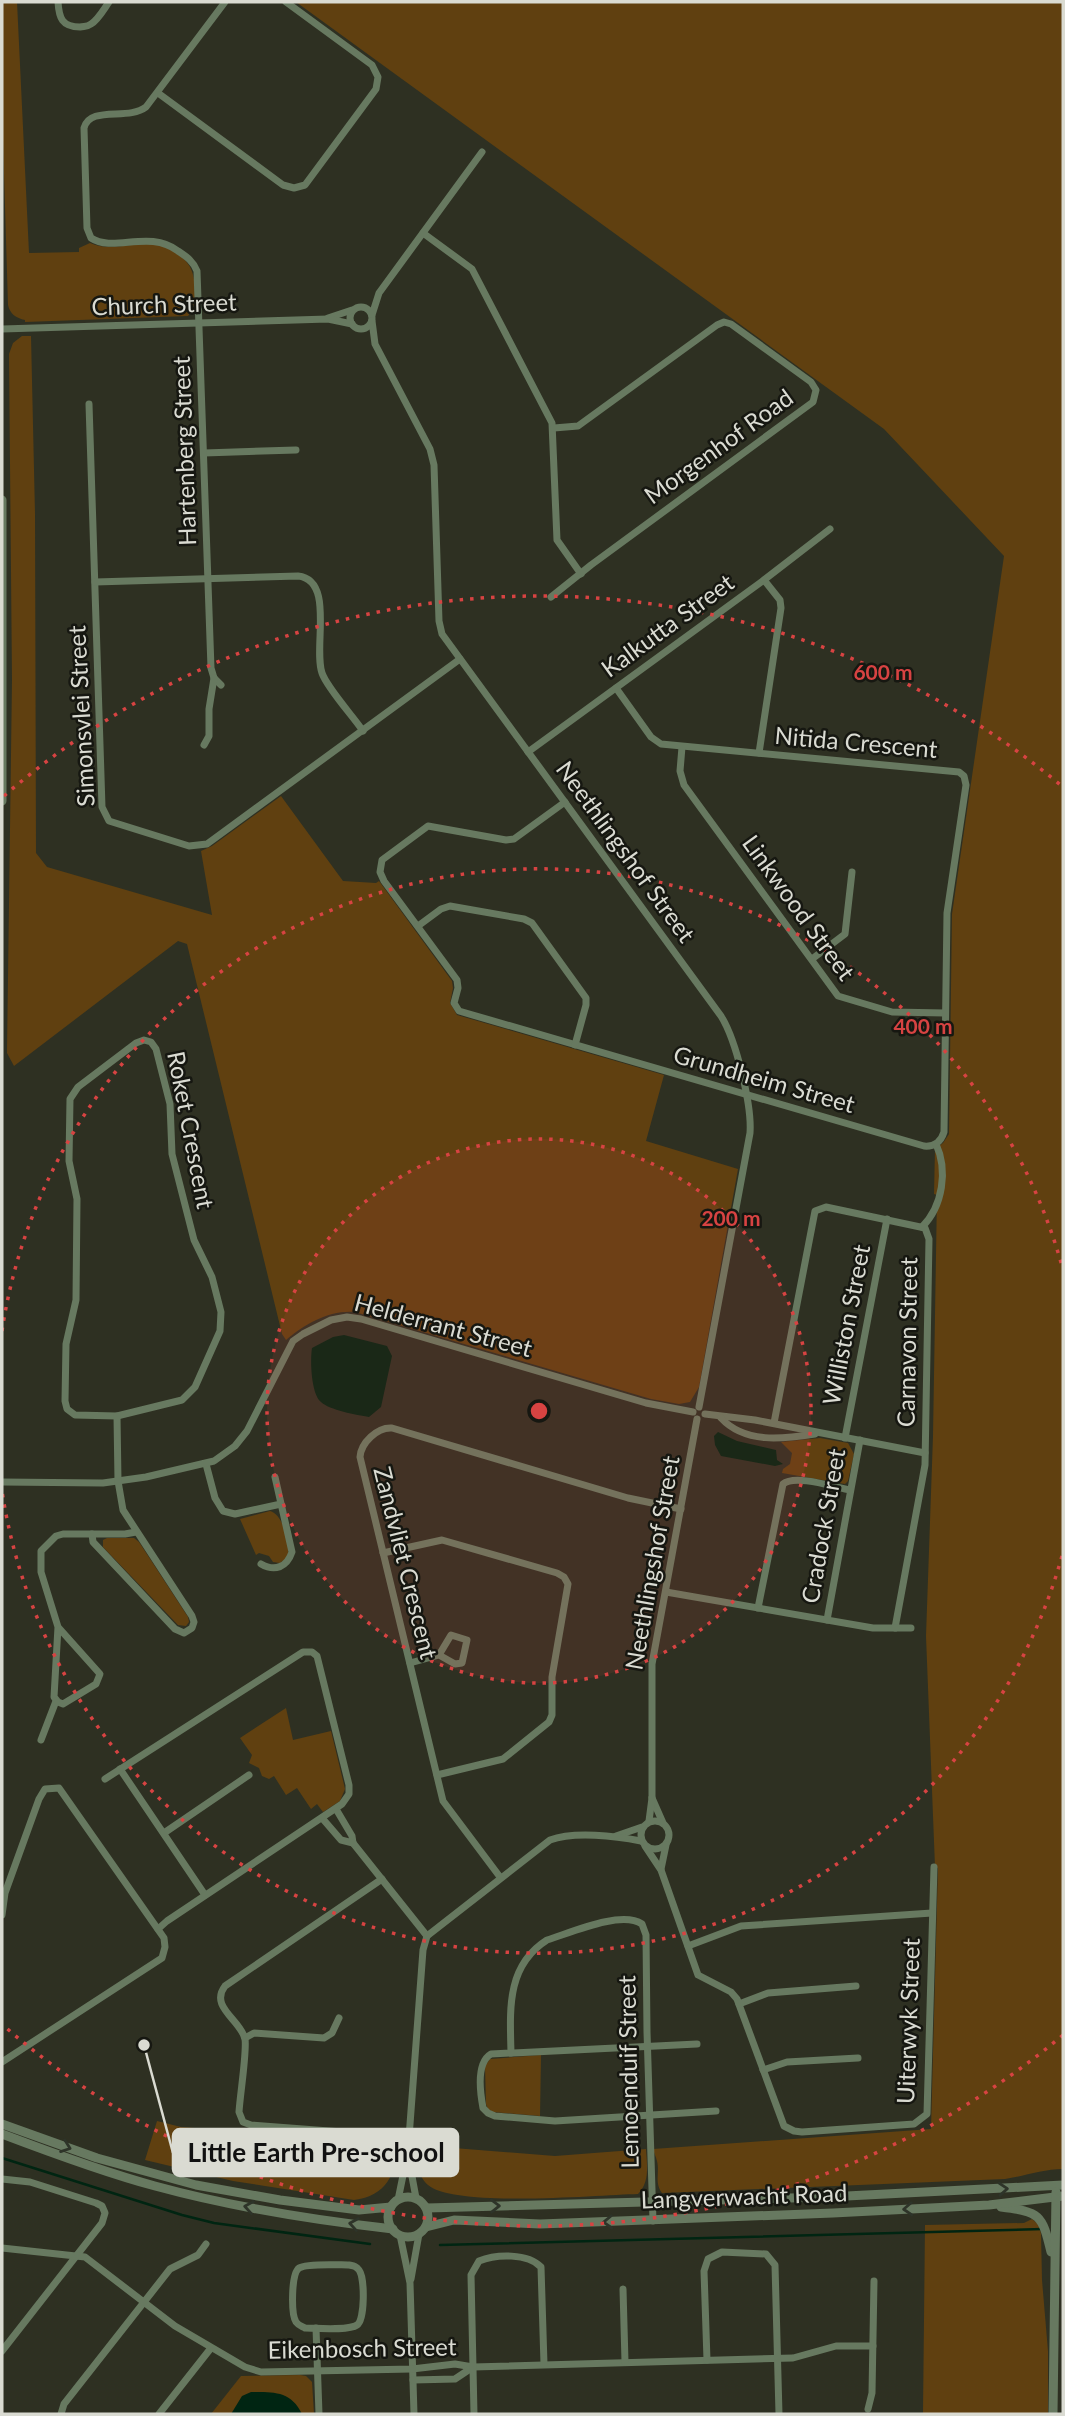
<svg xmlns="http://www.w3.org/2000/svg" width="1065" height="2416" font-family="Lato,sans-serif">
<rect width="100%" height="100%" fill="#2e3022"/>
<g fill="#604010">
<path d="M2 2H17L29 253 79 252V248L90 243C113 254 143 237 166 247 173 250 184 258 188 264 197 275 198 306 188 316L25 322V320C16 318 10 314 8 305L2 108Z"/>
<path d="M296 2H1063V2169C1043 2169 1025 2176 1005 2179L662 2193C654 2182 660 2173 657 2161 656 2157 654 2153 653 2149L931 2129 938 1868 935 1867 926 1636 933 1436 937 1195 934 1194 935 1149 943 1143 949 1134 952 914 1004 556 884 429Z"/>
<path d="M22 336H31L35 514 36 853 47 867 212 915 201 851 212 846 281 796 343 881 376 883 379 881 452 981 453 988 450 1003 457 1015 664 1075 646 1141 738 1169 699 1387 690 1402 679 1404 651 1399 355 1312C329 1310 305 1324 286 1340L282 1334 187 944 178 941 14 1066 7 1053 12 680 9 354 13 343Z"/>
<path d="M820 1438 848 1443 854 1454 848 1481 845 1484 782 1473 783 1469 790 1464 792 1453 781 1442Z"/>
<path d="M270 1511C284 1515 290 1544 288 1557L280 1563 273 1562 269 1556 259 1553 256 1555 240 1519Z"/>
<path d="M107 1538H134L139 1542 188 1617 189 1622 186 1626 178 1625 103 1547V1540Z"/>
<path d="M286 1708 293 1740 331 1731 345 1789 340 1801 323 1812 317 1804 311 1809 297 1788 286 1795 274 1776 269 1779 262 1776 259 1768 249 1763 252 1755 240 1738Z"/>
<path d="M541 2055 540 2116 493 2112 488 2109 486 2104 485 2066 490 2059Z"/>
<path d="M157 2121 181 2127 397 2143C397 2174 386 2196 354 2200L233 2181 145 2160Z"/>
<path d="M416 2145 555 2156 646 2149C647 2165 650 2182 638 2194 598 2195 455 2208 428 2185 416 2174 417 2160 416 2145Z"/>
<path d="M1032 2219 1039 2225 1041 2234 1042 2280 1048 2351V2414H923L925 2225 1024 2223Z"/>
<path d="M300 2375 306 2376 312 2382 314 2414H211L241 2376Z"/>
</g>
<g fill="#002512">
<path d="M344 1335 387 1346 392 1356 381 1407 369 1417C357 1415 329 1410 321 1402 311 1394 310 1360 312 1348L333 1337Z"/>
<path d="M718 1432 737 1441 776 1450 777 1460 783 1464 775 1466 721 1456 715 1445 714 1436Z"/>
<path d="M251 2392C274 2392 291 2391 302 2414H231L242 2396Z"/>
</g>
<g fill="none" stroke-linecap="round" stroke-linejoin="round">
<g stroke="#002512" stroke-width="2.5">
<path d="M234 2134H240L237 2152"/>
<path d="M2 2158 182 2215 214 2223 370 2244"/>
<path d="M226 2171 233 2168 237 2152 360 2165 369 2164 382 2156"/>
<path d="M440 2245 1043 2229"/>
</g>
<g stroke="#677960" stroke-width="7">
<path d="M58 2C59 18 62 27 80 27 85 26 87 27 91 24 98 20 104 9 109 2"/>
<path d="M158 93 283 185 294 188 305 185 376 89 378 77 372 65 286 2"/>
<path d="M423 233 472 269 552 423 557 540 581 574"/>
<circle cx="361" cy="318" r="11"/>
<path d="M372 315 379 293 482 152"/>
<path d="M328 318 352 310"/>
<path d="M372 321 375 344 430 449 434 465 439 621 442 634 721 1016C736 1040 752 1105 750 1133L699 1407"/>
<path d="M2 329 328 319 352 324"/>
<path d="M89 404 102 807 109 821 189 846 207 844 460 659"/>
<path d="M204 453 296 450"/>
<path d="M95 582 298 576C335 580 313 647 322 673 327 688 353 716 363 731"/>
<path d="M551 597 591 565 813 402 816 390 811 382 731 324 724 322 717 325 578 426 554 428"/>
<path d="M221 685 214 678 211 668 197 271C193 261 187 257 178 251 149 229 114 253 91 238L87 228 84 128C90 105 128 121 146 107L225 2"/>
<path d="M204 745 209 736V709L214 678"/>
<path d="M682 747 680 771 684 785 838 996 892 1012 945 1013"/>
<path d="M528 752 764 580 830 529"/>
<path d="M759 753 781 608 780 600 764 580"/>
<path d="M565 802 514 839 506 840 428 826 382 860 380 872 384 881 457 980 458 988 454 1003 459 1011 924 1146C934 1147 941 1142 944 1132L947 913 966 785 964 776 959 772 661 744 651 737 616 688"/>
<path d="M418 926 441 909 450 906 524 919 532 923 586 998V1005L575 1045"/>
<path d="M812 959 845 934 852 872"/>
<path d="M144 1040 151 1042 156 1049 170 1104 172 1154 194 1240 212 1277 221 1312 220 1331 195 1387 182 1400 117 1416 75 1415 67 1409 65 1401 66 1344 76 1300 77 1199 69 1161 70 1099 78 1087 136 1043Z"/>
<path d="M922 1227C943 1206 948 1170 936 1144"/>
<path d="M705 1414 755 1420 925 1453"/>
<path d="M721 1418C745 1444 783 1439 815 1434"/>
<path d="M774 1423 815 1211 826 1207 925 1228 929 1239 925 1465 895 1628"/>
<path d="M845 1438 887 1219"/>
<path d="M206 1464 215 1498 223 1511 235 1514 281 1504"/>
<path d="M2 1482 103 1483 146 1477 214 1461 235 1446 247 1431 293 1341 303 1334 331 1320 347 1317 361 1319 646 1403 693 1412"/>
<path d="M92 1534 93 1542 175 1629 184 1633 192 1628 194 1622 192 1616 123 1510 118 1481 117 1416"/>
<path d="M383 1553 442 1540 557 1573 564 1577 568 1584 552 1677V1715L549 1722 503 1759 437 1775"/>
<path d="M261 1564C275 1572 287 1567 292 1552L275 1477"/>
<path d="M666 1592 873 1628H911"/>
<path d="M758 1608 783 1484C795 1474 834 1487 850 1490"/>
<path d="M827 1620 860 1440"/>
<path d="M58 1627 54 1697 58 1702 63 1704 96 1684 100 1674 58 1627 41 1572V1551L56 1536 63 1534H125L136 1532"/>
<path d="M410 1663 439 1655 451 1635 467 1640 462 1663 455 1664 439 1655"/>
<path d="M41 1740 56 1701"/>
<path d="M120 1769 205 1895"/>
<path d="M105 1779 303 1652H312L317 1656 349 1785V1794L342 1804 167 1921 158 1929"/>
<path d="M652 1798 663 1823"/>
<path d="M336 1809 352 1836 353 1843 427 1936"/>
<path d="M322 1818 341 1840 353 1843"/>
<circle cx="655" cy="1835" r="14"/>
<path d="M649 1821 652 1798V1664L697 1419"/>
<path d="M164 1833 249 1775"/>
<path d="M616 1836 642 1827"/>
<path d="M645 1846 661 1870 698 1975 731 1992 737 1999 784 2126 794 2131 802 2132 914 2124 927 2114 934 1867"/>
<path d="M661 1869 666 1845"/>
<path d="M500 1877 443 1801 360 1457C361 1443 377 1427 392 1428L628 1498 681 1509"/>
<path d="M382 1879 225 1986C209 2007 241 2020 245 2039 247 2052 240 2095 239 2112L243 2122 251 2125 408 2137"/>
<path d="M2 1915 5 1893 39 1799 45 1789 59 1788 164 1938 165 1947 162 1958 2 2062"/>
<path d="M688 1946 741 1926 932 1913"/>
<path d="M739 2004 768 1993 856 1986"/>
<path d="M245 2038 254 2033 324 2038 332 2033 339 2018"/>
<path d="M697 2044 491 2054C476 2063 480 2092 483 2108L488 2113 495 2116 555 2121 716 2111"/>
<path d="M511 2053C510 2010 506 1966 547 1940 570 1933 621 1910 642 1924L646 1935 647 2032 653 2221"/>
<path d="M763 2070 787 2062 858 2058"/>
<path d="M408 2155 416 2198"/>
<path d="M2 2179 30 2182 96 2203 102 2206 105 2213 102 2223 2 2351"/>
<path d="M398 2200 408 2151 423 1950 427 1936 550 1840C574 1831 616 1836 641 1841"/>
<path d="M400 2235 410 2283 414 2414"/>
<path d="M2 2248 85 2257 175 2326 245 2367 261 2372 412 2369 455 2364 473 2367 793 2358 836 2346H873"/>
<path d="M349 2265C354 2266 356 2266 359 2270 365 2278 365 2320 357 2325 348 2331 317 2328 305 2328 301 2326 299 2326 296 2322 291 2314 291 2274 299 2268 307 2263 339 2265 349 2265Z"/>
<path d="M411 2279 419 2234"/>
<path d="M623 2289 625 2362"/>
<path d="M316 2328 319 2414"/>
<path d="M707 2360 704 2271 708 2259 722 2252 766 2254 775 2265 779 2414"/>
<path d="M413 2380 455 2379 473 2367"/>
<path d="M868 2409 872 2393 874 2281"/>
<path d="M61 2414 64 2404 170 2269 198 2255 206 2244"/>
<path d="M159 2414 211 2348"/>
<path d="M474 2414 471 2275 479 2261C496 2254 528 2253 541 2267L544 2364"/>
</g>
<g stroke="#677960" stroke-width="9">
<path d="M2 500V801"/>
<path d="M2 2124 97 2158 196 2185 280 2200 359 2210 391 2207"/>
<path d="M2 2134C52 2153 103 2172 155 2186 232 2207 313 2220 393 2229"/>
<circle cx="408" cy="2217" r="20"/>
<path d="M1001 2207C1040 2212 1042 2214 1051 2252"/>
<path d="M427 2208 827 2197 1063 2185"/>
<path d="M426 2227 454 2220 540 2224 833 2213 989 2205 1063 2196"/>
<path d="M1053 2414 1056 2192"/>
</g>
</g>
<defs><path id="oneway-chevron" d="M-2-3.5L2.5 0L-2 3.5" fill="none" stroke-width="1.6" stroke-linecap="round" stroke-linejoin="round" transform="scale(1.75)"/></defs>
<g stroke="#2e3429">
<use href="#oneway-chevron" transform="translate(66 2147) rotate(20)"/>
<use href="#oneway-chevron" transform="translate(1003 2189) rotate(-4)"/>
<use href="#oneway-chevron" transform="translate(495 2206) rotate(-1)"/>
<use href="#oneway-chevron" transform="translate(249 2207) rotate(-170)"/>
<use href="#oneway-chevron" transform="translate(908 2209) rotate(177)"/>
<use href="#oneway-chevron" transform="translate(608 2222) rotate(178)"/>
<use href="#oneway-chevron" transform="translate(354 2224) rotate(-171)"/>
</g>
<circle cx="539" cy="1411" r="272" fill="#d74342" fill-opacity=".12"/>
<g fill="none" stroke="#d74342" stroke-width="3.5" stroke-dasharray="3.5 7">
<circle cx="539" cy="1411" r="272"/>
<path d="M1062 1556A543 543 0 0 1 2 1491M2 1331A543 543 0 0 1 1062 1266"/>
<path d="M1063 2035A815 815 0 0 1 4 2026M4 796A815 815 0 0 1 1063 787"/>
</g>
<g text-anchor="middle" stroke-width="5" stroke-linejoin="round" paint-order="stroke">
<g font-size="24" fill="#dadbd2" stroke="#161711">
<text transform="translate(164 305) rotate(-2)" y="8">Church Street</text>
<text transform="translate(719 447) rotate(-36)" y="8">Morgenhof Road</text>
<text transform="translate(185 451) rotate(-92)" y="8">Hartenberg Street</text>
<text transform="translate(668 626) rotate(-36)" y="8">Kalkutta Street</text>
<text transform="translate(82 716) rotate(-93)" y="8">Simonsvlei Street</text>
<text transform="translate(856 743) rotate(5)" y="8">Nitida Crescent</text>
<text transform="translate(625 852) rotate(54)" y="8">Neethlingshof Street</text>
<text transform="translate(798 908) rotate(54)" y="8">Linkwood Street</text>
<text transform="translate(764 1080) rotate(16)" y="8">Grundheim Street</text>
<text transform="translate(190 1130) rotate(79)" y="8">Roket Crescent</text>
<text transform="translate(847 1325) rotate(-79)" y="8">Williston Street</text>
<text transform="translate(443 1326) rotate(15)" y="8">Helderrant Street</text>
<text transform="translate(908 1342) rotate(-89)" y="8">Carnavon Street</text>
<text transform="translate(824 1526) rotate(-80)" y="8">Cradock Street</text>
<text transform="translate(405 1563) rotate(76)" y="8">Zandvliet Crescent</text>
<text transform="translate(653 1563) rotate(-80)" y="8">Neethlingshof Street</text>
<text transform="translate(909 2021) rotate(-88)" y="8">Uiterwyk Street</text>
<text transform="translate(629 2072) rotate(-91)" y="8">Lemoenduif Street</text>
<text transform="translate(744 2197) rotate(-2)" y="8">Langverwacht Road</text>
<text transform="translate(362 2349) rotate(-1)" y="8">Eikenbosch Street</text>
</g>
</g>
<circle cx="539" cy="1411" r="10" fill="#d74342" stroke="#161711" stroke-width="3.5"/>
<g font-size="21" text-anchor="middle" font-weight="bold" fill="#d74342" stroke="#161711" stroke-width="5" stroke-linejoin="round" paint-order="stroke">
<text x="883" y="680">600 m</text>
<text x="923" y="1034">400 m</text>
<text x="731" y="1226">200 m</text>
</g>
<path fill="none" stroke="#dadbd2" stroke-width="2.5" d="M144 2045L173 2153"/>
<circle fill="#dadbd2" stroke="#161711" stroke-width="2.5" cx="144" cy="2045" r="7"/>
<rect fill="#dadbd2" stroke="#dadbd2" stroke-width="2.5" x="173" y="2129" width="285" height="47" rx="7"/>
<g font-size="26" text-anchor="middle" font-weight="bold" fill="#111">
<text x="316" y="2162">Little Earth Pre-school</text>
</g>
<rect width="1065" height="2416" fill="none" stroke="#dadbd2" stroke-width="7"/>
</svg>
